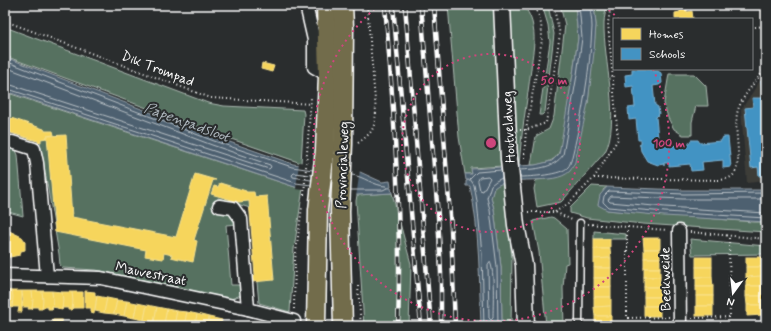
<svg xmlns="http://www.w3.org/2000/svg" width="771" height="331" font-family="Mynerve,sans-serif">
<rect width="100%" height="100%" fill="#2a2d2e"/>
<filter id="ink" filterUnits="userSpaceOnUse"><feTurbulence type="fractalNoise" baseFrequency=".025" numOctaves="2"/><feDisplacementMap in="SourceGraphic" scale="8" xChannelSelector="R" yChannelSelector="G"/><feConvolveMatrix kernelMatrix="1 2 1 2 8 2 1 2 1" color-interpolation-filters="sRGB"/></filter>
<g filter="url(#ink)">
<path fill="#3d3c38" d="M760 5H766V181L747 183 741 110 765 73Z"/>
<g fill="#567160" stroke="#aab8b0">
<path d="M448 5H494L501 158 503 166 471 168 472 174H465L459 137Z"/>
<path d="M509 5H523C528 11 532 19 533 27 536 41 532 55 531 69 527 102 521 134 519 166L516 145Z"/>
<path d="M542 5H548L554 34 545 112 542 115H539L550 42 548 25Z"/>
<path d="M560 5H575L578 38 573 74 562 143C559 155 556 160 544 163 539 164 536 166 531 165L536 136 549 129 554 116 565 25Z"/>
<path d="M594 5H607C606 11 604 17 604 23 603 59 621 121 605 152L564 199 561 202 537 207 534 189 536 180 553 178 588 103 596 25Z"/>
<path d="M5 27 208 103 224 106 303 110 304 114 301 163 234 140 5 56Z"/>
<path d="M669 74H694L706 86 708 106H696L692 122V135H683L674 129 668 118 664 103Z"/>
<path d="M5 92 295 187 303 188 294 249 290 312 259 303 250 208 218 198 215 211 236 216 237 224 226 225 231 285H244L241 295 231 299 96 270 63 268 60 265 59 254 40 142 8 132 18 155 23 216 5 211Z"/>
<path d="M502 182 508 220 512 258 511 326H502L501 267 494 209 491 198 494 187Z"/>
<path d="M592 186 607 187 603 190 607 210 753 222H766V232L643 224 587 218 570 213V208Z"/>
<path d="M392 193 411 264 409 326H364L356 201 357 195Z"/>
<path d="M551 217 554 218 567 229 568 263 565 264 563 288 564 326H546L539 252 533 221Z"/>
<path d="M594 231 626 234V239H594Z"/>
<path d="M690 239 766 246V254L692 255Z"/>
</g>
<g fill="#4e6170" stroke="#95a0a9">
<path d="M575 5H594L596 25 594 52 588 103 575 162C574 165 572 168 570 171 554 187 511 173 494 188L491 198 494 209 501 267 502 326H481C479 279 480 232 470 186H466V181L470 180H466L465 174H472L471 169 535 165 552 161 559 154 573 74 578 38Z"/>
<path d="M5 57 215 137 293 164 360 172 382 182 390 181 391 187 387 188H391L392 193 357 195 295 187 5 91Z"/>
<path d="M607 187 684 190H766V222L664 216 607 210 598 205 600 195Z"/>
</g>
<path fill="#2a2d2e" d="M299 162 360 170 356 197 296 189Z"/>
<g fill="#f6d55c" stroke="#f9e28d">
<path d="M680 8H687V12L692 11 693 19H675V13L680 12Z"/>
<path d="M262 63 274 66 272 72 261 69Z"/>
<path d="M5 116 44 129 45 131H53L54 135 47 136V138L41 139V142L8 132 5 141Z"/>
<path d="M66 135 72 217 176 237 195 174 216 180H213L194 240 197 241 193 262 175 258 171 257 172 255 164 253 163 259 145 256 146 250 55 232 47 136Z"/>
<path d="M220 183 246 191V192H254L255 197 267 196 274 280 252 282V276H255L249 201 239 202 211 194 214 186 218 187Z"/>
<path d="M5 229 22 237 25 241V250L21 251 20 255 5 258Z"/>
<path d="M643 238H660V249H644Z"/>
<rect x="594" y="239" width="16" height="10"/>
<path d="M594 249H610L611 258 594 259Z"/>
<rect x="644" y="249" width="16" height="9"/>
<rect x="696" y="257" width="16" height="10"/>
<rect x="746" y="257" width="17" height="10"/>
<path d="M611 258V268H594V259Z"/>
<rect x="644" y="258" width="16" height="10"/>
<rect x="696" y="267" width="16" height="10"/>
<path d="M746 267H763V276L746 277Z"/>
<rect x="594" y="268" width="17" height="10"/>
<rect x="644" y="268" width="16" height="9"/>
<path d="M763 276V286H746V277Z"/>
<rect x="644" y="277" width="16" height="10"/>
<path d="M696 277H712L713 287H696Z"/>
<rect x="594" y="278" width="17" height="9"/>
<rect x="746" y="286" width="17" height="10"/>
<rect x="594" y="287" width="17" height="10"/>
<rect x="644" y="287" width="16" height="10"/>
<rect x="696" y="287" width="17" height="9"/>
<path d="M5 290 12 291 13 297 12 308 5 306Z"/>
<path d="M12 291H22V312H18L19 307H13L12 308 13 297Z"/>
<path d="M22 291H32L33 300 32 309H28L29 307H22L23 300Z"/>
<path d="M32 291H42L43 300 42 309H38V307H33L32 309 33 300Z"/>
<path d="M42 291H52L53 300 52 309H48V307H42V309L43 300Z"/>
<path d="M52 291 62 292 63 300 62 310 58 309V308L52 307V309L53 300Z"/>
<path d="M85 291 95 292V295L97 296 94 314 91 313V308H85Z"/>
<path d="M62 292H72L73 301 72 310H68V308H62V310L63 300Z"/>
<path d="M72 292H83V308H73L72 310 73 301Z"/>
<path d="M97 296 107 298 104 313 95 311Z"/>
<rect x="696" y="296" width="17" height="10"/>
<path d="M746 296H763V305H747Z"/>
<path d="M594 297H611V306L594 307Z"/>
<rect x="644" y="297" width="16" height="9"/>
<path d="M107 298 117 300 114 314 104 313Z"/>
<path d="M117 300 127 301 124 316 114 314Z"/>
<path d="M127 301 137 303 134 318 124 316Z"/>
<path d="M137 303 147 305 144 320 134 318Z"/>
<path d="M147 305 157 307 154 322 144 320Z"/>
<path d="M747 305H763V315L747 316Z"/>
<path d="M611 306V316H595L594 307Z"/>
<rect x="644" y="306" width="16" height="10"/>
<rect x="696" y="306" width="17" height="10"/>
<path d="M157 307 167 309 164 324 154 322Z"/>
<path d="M167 309 177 311 174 326 164 324Z"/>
<path d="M177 311 187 312 184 326H174Z"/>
<path d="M187 312 197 314 195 326H184Z"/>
<path d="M197 314 209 317 208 326H195Z"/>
<rect x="595" y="316" width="16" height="10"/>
<path d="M209 317 222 320 221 326H208Z"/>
<rect x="52" y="320" width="10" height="4"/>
</g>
<g fill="#4393c3" stroke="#7bb3d5">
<path d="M632 69H651L652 71H658L661 73 662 83 659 85 653 86 655 105 658 107 659 114 656 117 658 138 668 146 689 144 691 140H698L700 143 721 141 723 137H728L731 167 723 168V160L702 162 703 170 691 171 690 164 669 166V163H664V166V164L658 165 647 161 641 151 640 145H639L641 144V140H638L636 119 629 120 628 108 635 107 633 86 626 87 625 75 632 74Z"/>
<path d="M761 81H766V176H759L758 167 751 168 745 108 753 107 752 98H762Z"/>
</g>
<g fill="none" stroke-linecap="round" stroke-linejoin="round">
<g stroke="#b8c0c6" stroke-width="1">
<path d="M5 61 214 141 292 167 313 170"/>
<path d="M5 67 212 145 270 165 271 167 269 169 5 83"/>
<path d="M5 88 296 183 311 185"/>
<path d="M519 170C535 169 553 169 563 155L577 75 582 38 579 5"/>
<path d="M480 177 488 176 490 178 483 191 480 190 478 181Z"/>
<path d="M520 177C530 177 562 175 568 167 570 165 570 163 571 161 582 117 590 72 592 27 592 19 590 12 590 5"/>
<path d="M311 180 293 177 292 175 294 173 312 175"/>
<path d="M351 190H383L387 188 386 186C374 186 363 176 352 175"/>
<path d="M766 193 684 194 609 191 604 196 603 202 608 207 665 212 766 218"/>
<path d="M766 199H683L611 196 608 200 610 202 665 207 766 213"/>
<path d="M490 262C495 270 493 307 493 318L491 320 489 318 488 265Z"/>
<path d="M484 326 482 254 477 201 474 185 470 179 477 172 501 170"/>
<path d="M498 326 497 267 490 210 487 198 491 185 496 181 502 178"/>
</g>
<g stroke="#fff" stroke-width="9">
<path id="lane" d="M579 326 580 223"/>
</g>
<g stroke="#fff" stroke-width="15">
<g id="street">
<path d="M306 5 314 40V67L328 75"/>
<path d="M12 142 34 149 37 163 47 276"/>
<path d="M219 206 233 208 241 219 248 309"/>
<path d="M679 231 680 326"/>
<path d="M5 275 101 278 248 309 294 321"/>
</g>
</g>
<g stroke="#fff" stroke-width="19">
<path id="secondary" d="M502 5 509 159 516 225 524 265 526 326"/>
</g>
<g stroke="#fff" stroke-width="21">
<g id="primary">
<path d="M316 326 318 210 325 150 328 75 326 5"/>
<path d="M343 326 340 211 343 144 344 27 343 5"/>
</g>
</g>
<g stroke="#fff" stroke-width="2" stroke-dasharray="1 3" stroke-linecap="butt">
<path d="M5 21 211 98 311 104"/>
<path d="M755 27 766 26"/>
<path d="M766 59 763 72 766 71"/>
<path d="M520 130H526L546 123 560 34 553 5"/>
<path d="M358 143C373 132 374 130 376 112L367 5"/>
<path d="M524 158 526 130 542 40C542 28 541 15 533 5"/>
<path d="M594 178 721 180C726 179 731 178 734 174 744 161 732 128 738 110 742 97 754 83 763 72"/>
<path d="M304 195 311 98"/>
<path d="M528 212H555L572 220"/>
<path d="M555 212 569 203 594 178 618 139 608 23 611 5"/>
<path d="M588 224 667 230"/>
<path d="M627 227V318L670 317"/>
<path d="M690 232 766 239"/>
<path d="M358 286 361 326"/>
<path d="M294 309 295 260 302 207"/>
<path d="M692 318 730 317 729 236"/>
</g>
<use href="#lane" stroke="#2a2d2e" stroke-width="6"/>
<use href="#street" stroke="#2a2d2e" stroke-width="12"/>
<use href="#secondary" stroke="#2a2d2e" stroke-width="16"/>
<use href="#primary" stroke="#726c4b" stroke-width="18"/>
<g stroke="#fff" stroke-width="4.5">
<g id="rail">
<path d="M385 5C394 112 402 219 398 326"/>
<path d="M393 5 421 326"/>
<path d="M405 5 431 326"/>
<path d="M421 5 438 216 441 273V326"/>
<path d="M434 5 451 228 455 326"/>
</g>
</g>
<use href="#rail" stroke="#2a2d2e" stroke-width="3" stroke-dasharray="9" stroke-linecap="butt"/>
</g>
</g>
<g fill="none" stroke="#ce467c" stroke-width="2" stroke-dasharray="2 4">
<circle cx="491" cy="143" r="89"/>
<path d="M604 6A178 178 0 0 1 618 18M653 69A178 178 0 1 1 378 6"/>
</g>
<g text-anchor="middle" stroke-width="4" stroke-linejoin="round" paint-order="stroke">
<g font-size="14" fill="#fff" stroke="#2a2d2e">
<text transform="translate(158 68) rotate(21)" y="5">Dik Trompad</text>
<text transform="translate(508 127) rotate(-93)" y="5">Houtveldweg</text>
<text transform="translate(342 165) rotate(-88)" y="5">Provincialeweg</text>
<text transform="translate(151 273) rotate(12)" y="5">Mauvestraat</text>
<text transform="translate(665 279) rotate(-91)" y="5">Beekweide</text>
</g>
<g font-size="15" font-style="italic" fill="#afb8bf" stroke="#2a2d2e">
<text transform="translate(187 122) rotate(20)" y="5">Papenpadsloot</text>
</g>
</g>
<circle cx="491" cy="143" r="6" fill="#ce467c" stroke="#2a2d2e" stroke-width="2"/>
<g font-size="12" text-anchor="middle" font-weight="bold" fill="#ce467c" stroke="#2a2d2e" stroke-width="4" stroke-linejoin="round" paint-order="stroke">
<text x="554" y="84">50 m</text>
<text x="669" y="147">100 m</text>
</g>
<rect width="771" height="331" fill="none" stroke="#2a2d2e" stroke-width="20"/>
<rect x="10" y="10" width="751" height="311" fill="none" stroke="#fff" stroke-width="1.5" filter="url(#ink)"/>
<rect x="613" y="18" width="140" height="52" fill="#2a2d2e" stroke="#7f8182"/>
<rect x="621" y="28" width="20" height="12" fill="#f6d55c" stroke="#7f8182"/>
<text x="649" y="38" font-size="12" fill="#ffffff">Homes</text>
<rect x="621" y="48" width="20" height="12" fill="#4393c3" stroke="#7f8182"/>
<text x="649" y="58" font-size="12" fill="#ffffff">Schools</text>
<g transform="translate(733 293) rotate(195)" stroke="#2a2d2e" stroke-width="3" paint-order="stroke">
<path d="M0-3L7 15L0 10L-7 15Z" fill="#ffffff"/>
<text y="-6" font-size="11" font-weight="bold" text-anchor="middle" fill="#ffffff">N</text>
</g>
</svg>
